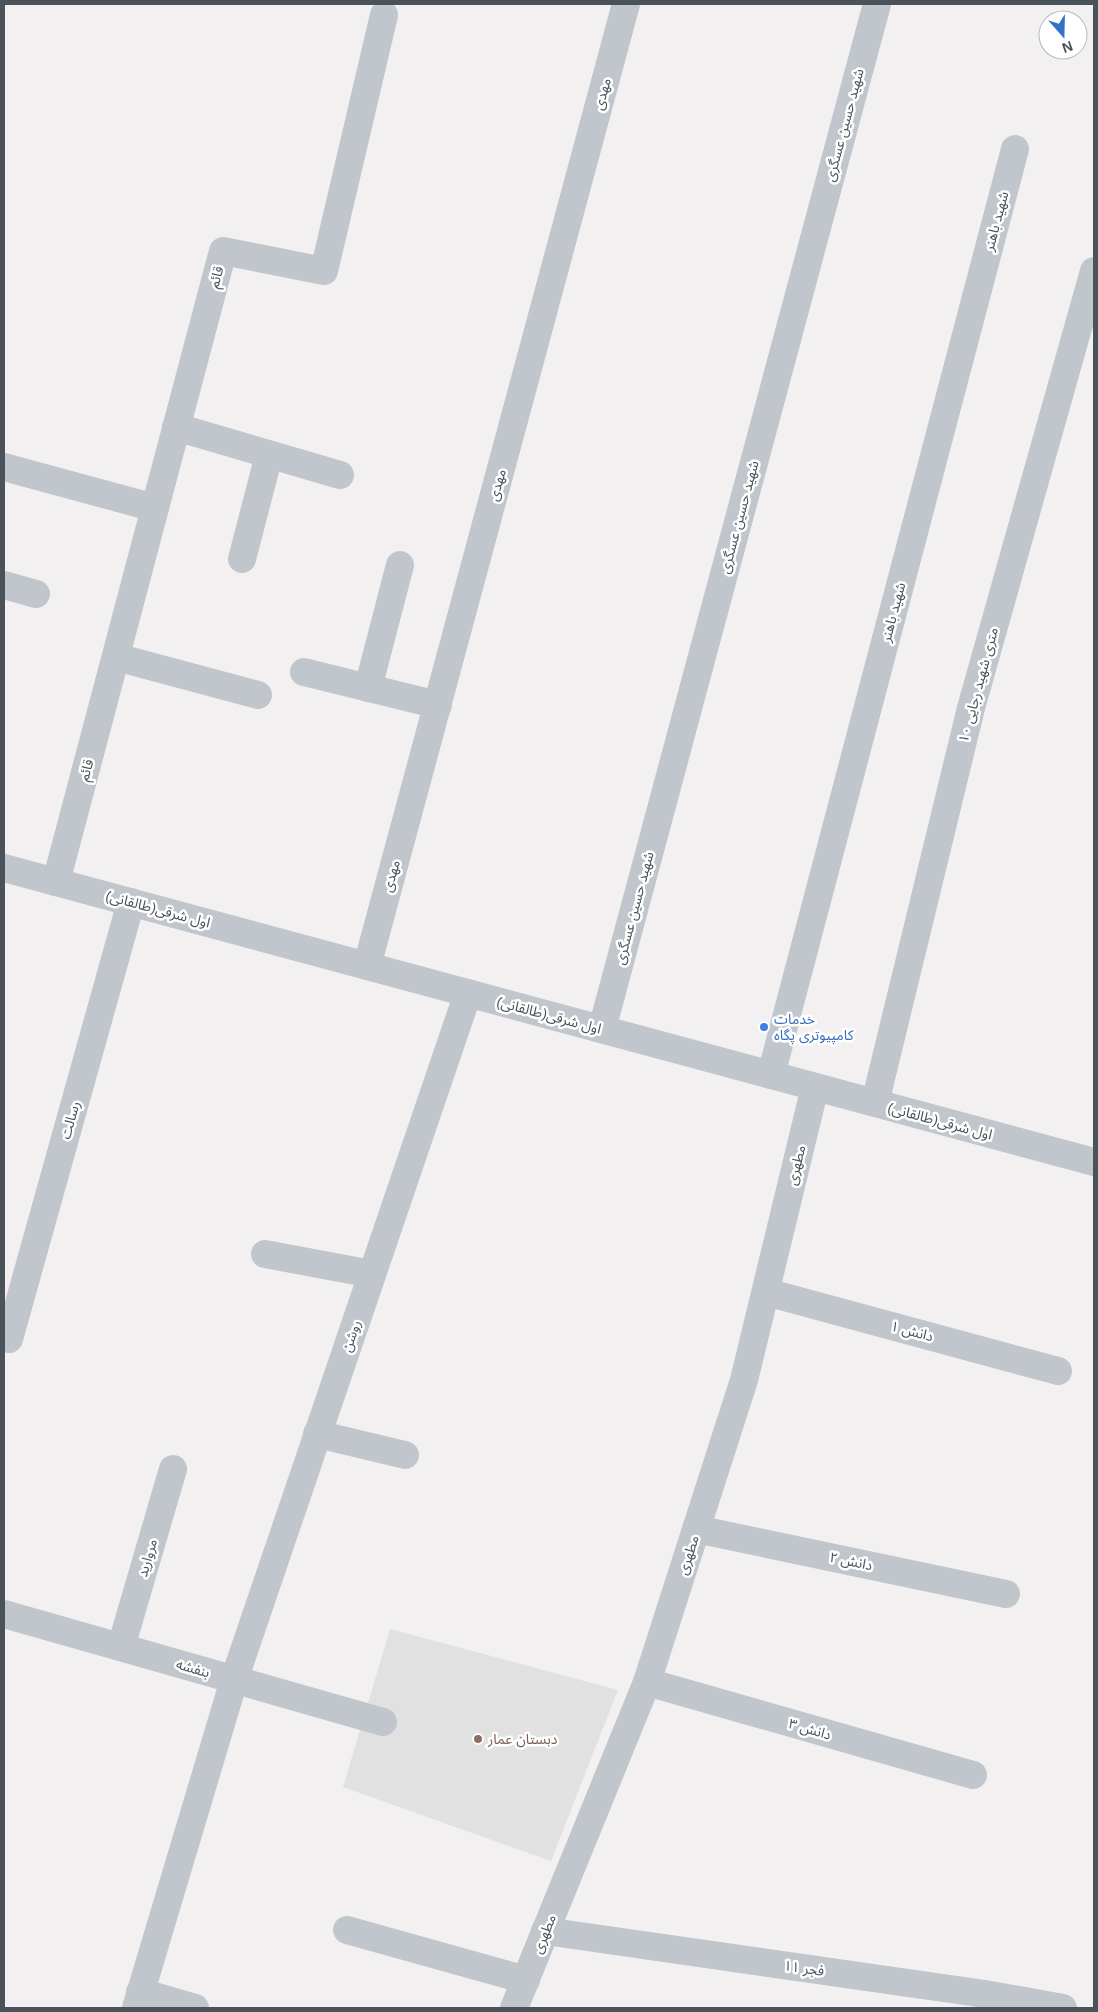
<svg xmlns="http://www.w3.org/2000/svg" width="1098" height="2012" font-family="Arial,'Noto Sans Arabic',sans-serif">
<rect width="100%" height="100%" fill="#f2f0f0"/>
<path fill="#e2e1e1" d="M390 1629 618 1690 551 1861 343 1787Z"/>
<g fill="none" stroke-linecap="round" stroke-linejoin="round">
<g stroke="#c0c6cc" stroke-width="28">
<path d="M176 427 340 475"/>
<path d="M4 467 155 508"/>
<path d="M242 559 269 455"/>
<path d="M4 585 36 594"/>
<path d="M116 657 258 695"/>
<path d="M304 672 438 705"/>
<path d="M368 688 400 565"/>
<path d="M56 882 223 251 324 271 384 15"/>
<path d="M367 966 626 4"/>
<path d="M602 1029 877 4"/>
<path d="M771 1075 1015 149"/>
<path d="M875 1103 971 708 1094 271"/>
<path d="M265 1254 372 1274"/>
<path d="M766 1292 1058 1371"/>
<path d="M9 1339 131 902"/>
<path d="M317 1434 405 1455"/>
<path d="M696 1529 1006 1594"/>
<path d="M4 1614 383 1722"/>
<path d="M121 1647 173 1469"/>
<path d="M647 1682 973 1775"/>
<path d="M347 1930 526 1980"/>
<path d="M545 1931 985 1994 1063 2008"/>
<path d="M140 1992 195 2008"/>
<path d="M136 2008 234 1680 468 993"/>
<path d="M514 2008 647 1682 744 1380 815 1087"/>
</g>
<path stroke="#c0c6cc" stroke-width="28" d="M4 868 1094 1162"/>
</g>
<circle fill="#3f7fe0" stroke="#fff" stroke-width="2" cx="764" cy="1027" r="5"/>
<circle fill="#8d6e63" stroke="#fff" stroke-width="2" cx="478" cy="1739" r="5"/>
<g text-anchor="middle" stroke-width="5" stroke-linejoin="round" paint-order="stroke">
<g font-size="14" fill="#4a525a" stroke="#fff">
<text transform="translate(602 94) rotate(-75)" y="5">مهدی</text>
<text transform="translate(844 125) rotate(-75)" y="5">شهید حسین عسگری</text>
<text transform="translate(996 221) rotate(-75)" y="5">شهید باهنر</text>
<text transform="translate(216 277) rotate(-75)" y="5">قائم</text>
<text transform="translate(497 485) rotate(-75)" y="5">مهدی</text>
<text transform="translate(739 517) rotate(-75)" y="5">شهید حسین عسگری</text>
<text transform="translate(893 612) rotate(-75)" y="5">شهید باهنر</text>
<text transform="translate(978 685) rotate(-75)" y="5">۱۰ متری شهید رجایی</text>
<text transform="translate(86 770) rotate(-75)" y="5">قائم</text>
<text transform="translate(391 876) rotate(-75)" y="5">مهدی</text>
<text transform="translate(634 908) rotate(-75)" y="5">شهید حسین عسگری</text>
<text transform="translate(158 909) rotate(15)" y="5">اول شرقی(طالقانی)</text>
<text transform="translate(549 1015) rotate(15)" y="5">اول شرقی(طالقانی)</text>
<text transform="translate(70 1120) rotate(-74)" y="5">رسالت</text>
<text transform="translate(940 1121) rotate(15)" y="5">اول شرقی(طالقانی)</text>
<text transform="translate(796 1165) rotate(-76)" y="5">مطهری</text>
<text transform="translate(912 1331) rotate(15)" y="5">دانش ۱</text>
<text transform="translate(351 1336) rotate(-71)" y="5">روشن</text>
<text transform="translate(688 1555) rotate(-72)" y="5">مطهری</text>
<text transform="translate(147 1558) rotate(-74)" y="5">مروارید</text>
<text transform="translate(851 1561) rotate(12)" y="5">دانش ۲</text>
<text transform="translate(193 1668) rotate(16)" y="5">بنفشه</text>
<text transform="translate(810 1729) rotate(16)" y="5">دانش ۳</text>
<text transform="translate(544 1934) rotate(-68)" y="5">مطهری</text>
<text transform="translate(804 1968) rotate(8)" y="5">فجر ۱۱</text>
</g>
<g font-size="14" fill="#366cbe" stroke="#fff" text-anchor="start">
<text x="774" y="1024">خدمات<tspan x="774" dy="16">کامپیوتری پگاه</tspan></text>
</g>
<g font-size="14" fill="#785e54" stroke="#fff" text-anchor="start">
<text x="488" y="1744">دبستان عمار</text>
</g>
</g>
<rect width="1098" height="2012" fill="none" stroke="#4a525a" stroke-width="10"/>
<g transform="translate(1063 35) rotate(160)"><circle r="24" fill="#ffffff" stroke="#b7babd"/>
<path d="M0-4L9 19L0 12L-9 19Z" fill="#3072cb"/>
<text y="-8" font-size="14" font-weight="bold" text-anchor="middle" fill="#4a525a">N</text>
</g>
</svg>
